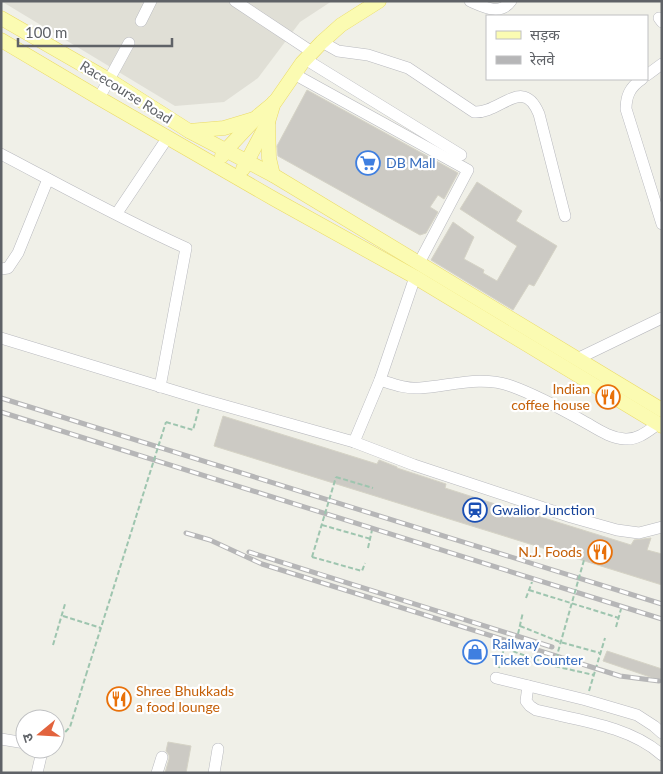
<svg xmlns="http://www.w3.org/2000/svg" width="663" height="774" font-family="Lato,'Noto Sans Devanagari',sans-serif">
<rect width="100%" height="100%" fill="#f0f0e8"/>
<path fill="#e0dfd6" d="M1 1H332L300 22 258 78 224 102 175 106Z"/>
<g fill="#cccac4" stroke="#d5d3c6">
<path d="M307 90 458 173 444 199 438 195 430 207 438 212 426 233 420 235 278 156 277 146Z"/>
<path d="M477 182 522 211 516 221 557 246 534 286 529 284 513 310 431 260 453 222 474 237 464 259 484 270 483 273 497 281 517 246 460 209Z"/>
<path d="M223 416 377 464 379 460 397 467V468L446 484 445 488 511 509 514 506 528 513 631 545 634 540 651 538 647 550 662 554V585L214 446Z"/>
<path d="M607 651 662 669V681L603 661Z"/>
<path d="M168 742 191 746 186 773H165L169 759V755L166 751Z"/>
</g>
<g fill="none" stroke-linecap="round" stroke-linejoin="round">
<g stroke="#b8b9be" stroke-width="12">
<g id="minor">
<path d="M235 1 312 52"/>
<path d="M470 1C484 7 500 16 511 1"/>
<path d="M659 18 662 22"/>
<path d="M141 21 151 1"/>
<path d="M322 42 338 51 368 55 408 68 474 112C500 114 523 75 539 114L565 216"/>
<path d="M305 59 461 155"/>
<path d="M294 74 468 170 419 263"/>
<path d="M647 75 662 64"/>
<path d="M642 79C630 87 626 96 626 109L662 224"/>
<path d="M99 98 129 43"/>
<path d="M1 154C62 186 123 220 186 248L160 387"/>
<path d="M117 213 168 137"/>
<path d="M1 269 8 268 18 253 48 179"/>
<path d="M1 338 201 399 354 442 414 465 571 517 617 530 639 533 662 527"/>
<path d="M577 359 662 318"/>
<path d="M380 380C393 384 406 389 420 388 450 386 481 375 511 386 536 395 560 408 583 421 596 428 609 438 625 439 638 440 648 431 658 424"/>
<path d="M354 442 380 380 415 277"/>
<path d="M496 678 586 700 637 715 654 726 662 733"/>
<path d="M528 686 526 701 530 706 536 710C577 720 630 726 662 755"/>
<path d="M1 739 25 743"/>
<path d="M37 773 41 756 40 749"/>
<path d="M157 773 162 757"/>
<path d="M214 773 218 749"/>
</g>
</g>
<g stroke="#ebdb66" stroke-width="15">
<g id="major">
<path d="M1 18 109 80 189 131 273 175 662 410"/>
<path d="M1 40 99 98 276 200 415 277 662 426"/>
<path d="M268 123 269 158 273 175"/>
<path d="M189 131 224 128 254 119"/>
<path d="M222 156 226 150 258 116 275 102 302 63 322 42 341 25 379 1"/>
<path d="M243 169 268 122 274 102"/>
</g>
</g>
<g stroke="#9ec5af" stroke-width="2" stroke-dasharray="5 2.5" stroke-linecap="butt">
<path d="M166 422 193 430 199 408"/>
<path d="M336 477 373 488"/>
<path d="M322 525 371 539"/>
<path d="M368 548 372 530"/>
<path d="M312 557 362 571 365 563"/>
<path d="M529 590 619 618"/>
<path d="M526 598 532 582"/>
<path d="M63 616 101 628"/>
<path d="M520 626 560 642 600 653"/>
<path d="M616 627 621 609"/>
<path d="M518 634 523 612"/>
<path d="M53 645 65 604"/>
<path d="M499 668 504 648 554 666 594 675"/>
<path d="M589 691 605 638"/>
<path d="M55 743 70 727 86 675"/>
</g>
<use href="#minor" stroke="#fff" stroke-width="11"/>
<use href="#major" stroke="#fbfbb2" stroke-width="14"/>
<g stroke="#b6b6b7" stroke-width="5">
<g id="rail">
<path d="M1 398 662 604"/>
<path d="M1 412 662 619"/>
<path d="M186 533 210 540 262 564 620 676 659 681"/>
<path d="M249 552 552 647"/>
</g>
</g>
<use href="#rail" stroke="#fff" stroke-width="3" stroke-dasharray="9" stroke-linecap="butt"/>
<g stroke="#9ec5af" stroke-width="2" stroke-dasharray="5 2.5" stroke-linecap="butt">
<path d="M312 557 336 477"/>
<path d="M554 666 584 560"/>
<path d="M86 675 166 422"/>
</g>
</g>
<defs>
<g id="supermarket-ring" transform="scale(1.25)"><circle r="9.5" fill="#fff" stroke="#3f7fe0" stroke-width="1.5"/><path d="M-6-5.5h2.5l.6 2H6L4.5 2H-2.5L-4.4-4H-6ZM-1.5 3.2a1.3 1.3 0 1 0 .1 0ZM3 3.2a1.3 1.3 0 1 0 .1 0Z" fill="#3f7fe0"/></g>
<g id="restaurant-ring" transform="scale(1.25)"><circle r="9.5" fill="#fff" stroke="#e8710a" stroke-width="1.5"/><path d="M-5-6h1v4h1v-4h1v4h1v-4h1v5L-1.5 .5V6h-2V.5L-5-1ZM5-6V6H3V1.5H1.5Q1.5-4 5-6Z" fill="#e8710a"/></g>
<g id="station-ring" transform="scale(1.25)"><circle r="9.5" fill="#fff" stroke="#1a4fb4" stroke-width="1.5"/><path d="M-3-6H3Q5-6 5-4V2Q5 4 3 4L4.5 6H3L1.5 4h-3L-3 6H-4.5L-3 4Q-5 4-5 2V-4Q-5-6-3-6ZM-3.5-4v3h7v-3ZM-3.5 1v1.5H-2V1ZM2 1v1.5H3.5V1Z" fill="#1a4fb4"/></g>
<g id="shop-ring" transform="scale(1.25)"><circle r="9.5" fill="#fff" stroke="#3f7fe0" stroke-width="1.5"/><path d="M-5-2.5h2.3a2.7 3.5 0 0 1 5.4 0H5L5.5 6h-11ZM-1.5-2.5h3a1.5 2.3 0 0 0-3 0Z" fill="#3f7fe0"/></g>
</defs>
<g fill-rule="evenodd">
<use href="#supermarket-ring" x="368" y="163"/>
<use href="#restaurant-ring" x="608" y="397"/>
<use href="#station-ring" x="475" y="510"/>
<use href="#restaurant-ring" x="600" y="552"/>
<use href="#shop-ring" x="475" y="652"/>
<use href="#restaurant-ring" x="119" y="699"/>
</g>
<g text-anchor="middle" stroke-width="4.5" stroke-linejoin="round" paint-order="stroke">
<g font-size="14" fill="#5f6267" stroke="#fff">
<text transform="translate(126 92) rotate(32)" y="5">Racecourse Road</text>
</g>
<g font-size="14" fill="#366cbe" stroke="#fff" text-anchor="start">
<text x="386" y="168">DB Mall</text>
<text x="492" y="649">Railway<tspan x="492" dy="16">Ticket Counter</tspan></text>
</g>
<g font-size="14" fill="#c56008" stroke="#fff" text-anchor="end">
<text x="590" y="394">Indian<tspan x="590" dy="16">coffee house</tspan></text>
<text x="582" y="557">N.J. Foods</text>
<text x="136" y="696" text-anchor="start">Shree Bhukkads<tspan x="136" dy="16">a food lounge</tspan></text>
</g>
<g font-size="14" fill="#164399" stroke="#fff" text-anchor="start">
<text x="492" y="515">Gwalior Junction</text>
</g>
</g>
<rect width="663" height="774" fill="none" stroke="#5f6267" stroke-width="5"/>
<rect x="486" y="15" width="162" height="65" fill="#ffffff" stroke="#bfc0c2"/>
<rect x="496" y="31" width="25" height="8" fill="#fbfbb2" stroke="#bfc0c2"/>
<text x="530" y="40" font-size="15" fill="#5f6267">सड़क</text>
<rect x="496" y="56" width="25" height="8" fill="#b6b6b7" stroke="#bfc0c2"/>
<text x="530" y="65" font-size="15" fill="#5f6267">रेलवे</text>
<g transform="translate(40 734) rotate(252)"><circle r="24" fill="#ffffff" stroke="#bfc0c2"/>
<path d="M0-4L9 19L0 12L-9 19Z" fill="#e2633d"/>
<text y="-8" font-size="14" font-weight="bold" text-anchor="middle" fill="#5f6267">उ</text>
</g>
<path d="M18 38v8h154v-8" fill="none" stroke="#5f6267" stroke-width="2.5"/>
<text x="25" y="38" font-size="15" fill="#5f6267" stroke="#ffffff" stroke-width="4" paint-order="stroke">100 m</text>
</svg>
